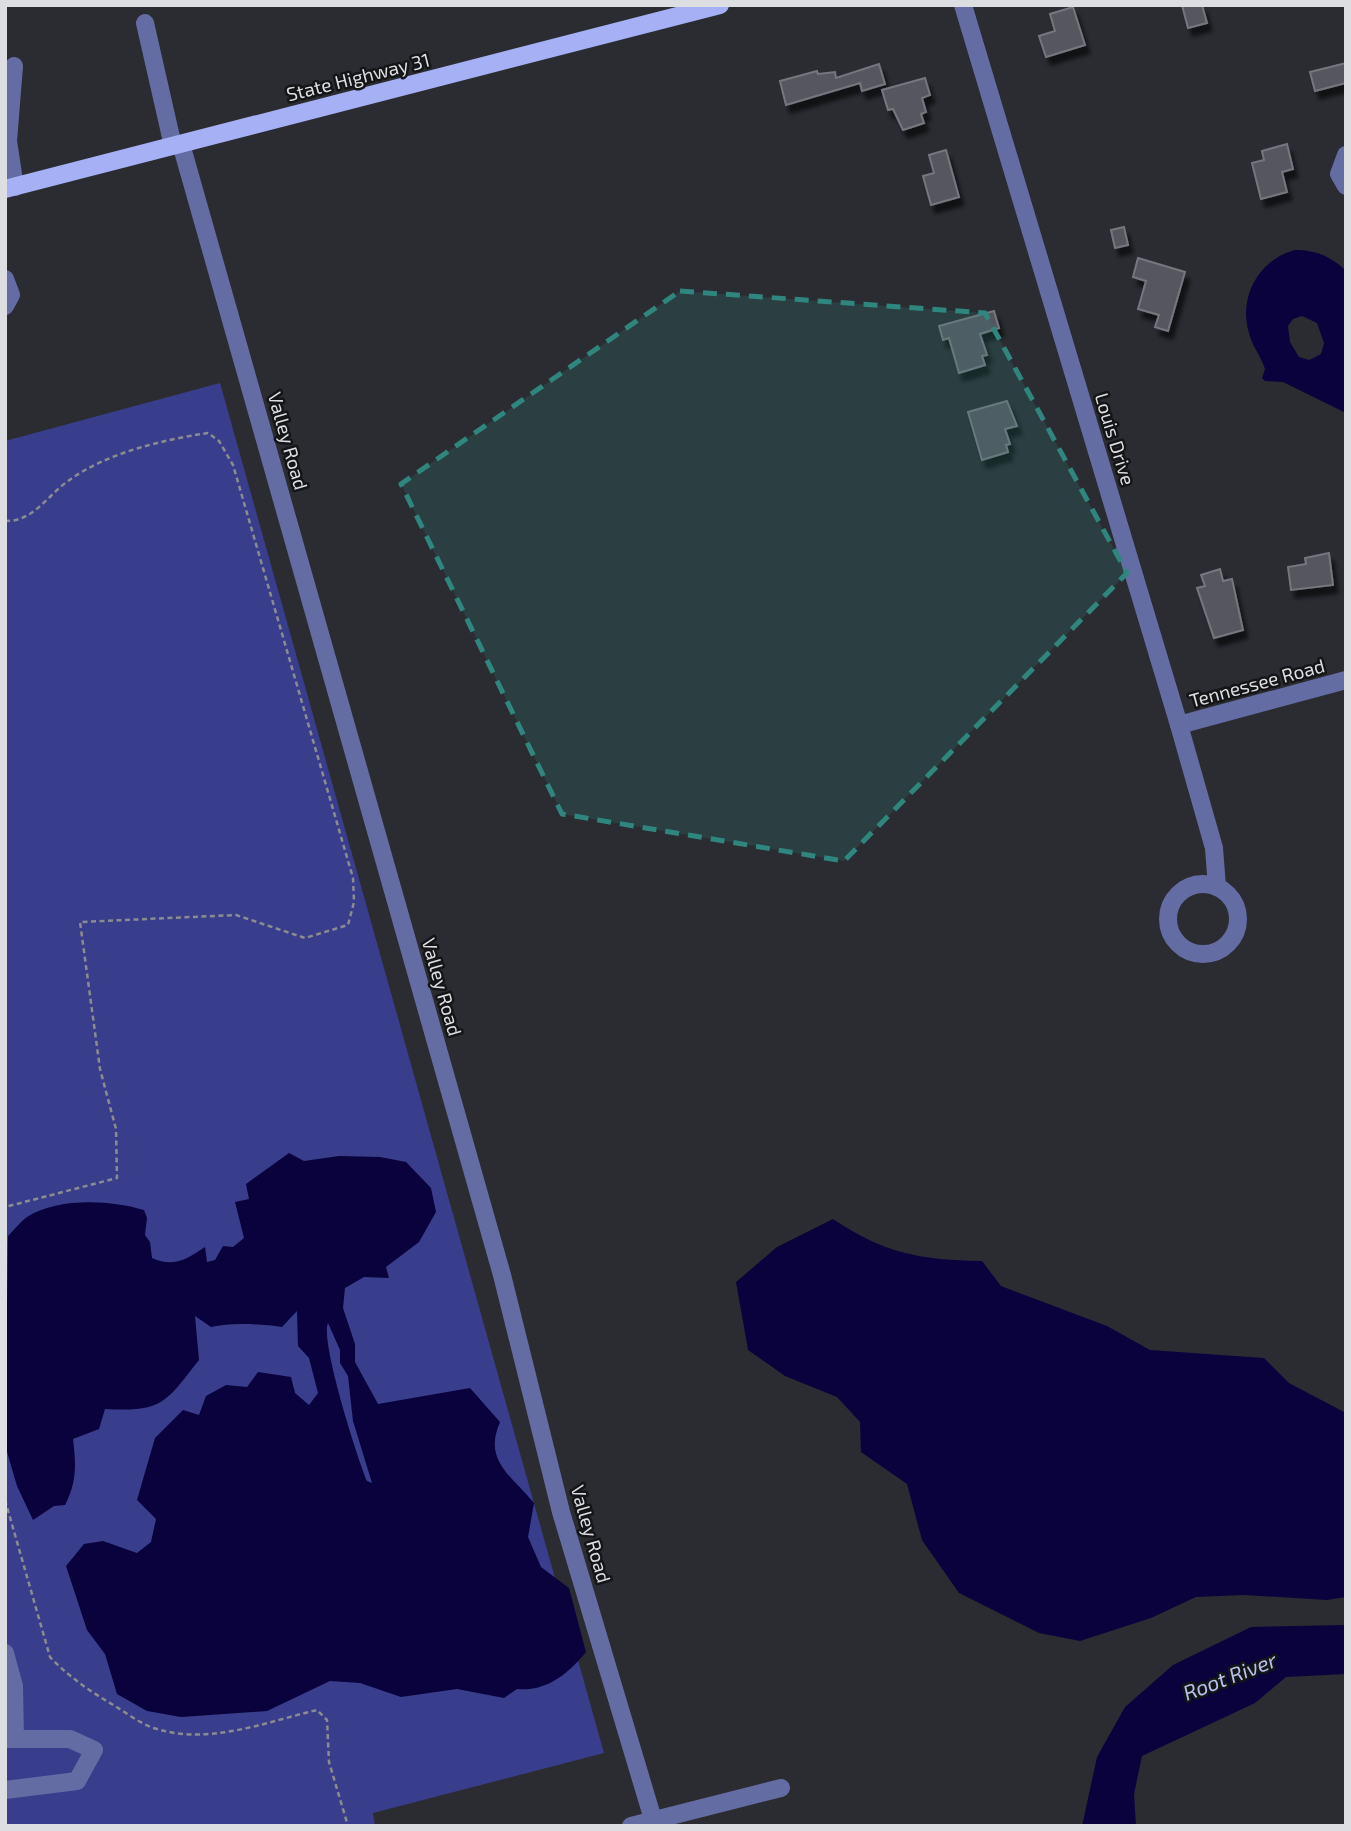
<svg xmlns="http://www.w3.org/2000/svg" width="1351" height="1831" font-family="'Exo 2',sans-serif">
<defs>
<filter id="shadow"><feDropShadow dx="4.5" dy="8" stdDeviation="2" flood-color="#0009"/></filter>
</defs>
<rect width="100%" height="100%" fill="#2b2c32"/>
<path fill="#383e8b" d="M220 383 604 1753 373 1813 375 1826H5V441Z"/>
<g fill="#0a023d" fill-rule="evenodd">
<path d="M1295 250C1315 250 1331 256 1346 271V413L1283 382 1265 381 1262 378 1265 369C1261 356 1252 346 1249 333 1238 298 1259 259 1295 250ZM1302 316 1317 323 1324 343 1321 354 1309 360 1299 357 1290 342 1288 326 1293 319Z"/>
<path d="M289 1153 304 1161 339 1156 380 1157 406 1162 431 1188 436 1212 419 1242 386 1267 389 1278 364 1277 345 1288 343 1308 355 1344V1362L378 1404 470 1388 500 1422C483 1461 511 1475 534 1503L528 1537 541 1567 569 1588 586 1652C568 1674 546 1692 517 1689L504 1698 457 1689 401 1697 360 1683 330 1681 267 1711 181 1717 147 1711 117 1694 105 1654 87 1630 66 1566 84 1544 103 1541 137 1553 151 1542 156 1519 137 1500 155 1438 183 1410 199 1415 206 1396 226 1385 247 1387 258 1372 291 1377 295 1393 309 1405 318 1393 309 1358 298 1346 297 1311 282 1327C261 1324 231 1322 211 1327L195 1316 199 1360C165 1403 163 1412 105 1409L99 1429 73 1439C76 1465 77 1482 65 1505L54 1506 33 1520 17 1486 5 1445 8 1236C14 1230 20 1222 27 1217 58 1197 111 1200 144 1210L147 1218 145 1235 150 1242 152 1258C174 1268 187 1259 205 1247L207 1262 215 1260 223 1246 233 1247 244 1238 235 1202 249 1199 246 1184ZM328 1323 340 1350V1363L348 1376 353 1421 372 1483 367 1481C357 1457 320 1341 328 1323Z"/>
<path d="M833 1219C885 1254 921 1260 982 1261L1001 1286 1107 1326 1150 1350 1264 1358 1289 1383 1346 1413V1597L1327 1600 1244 1595 1196 1597 1151 1618 1080 1641 1039 1633 959 1593 922 1540 907 1484 861 1452 860 1422 837 1397 785 1376 748 1350 736 1282 777 1247Z"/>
<path d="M1346 1625V1674L1286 1677 1255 1703 1142 1756 1134 1794 1136 1826H1082L1097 1757 1125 1707 1173 1665 1251 1627Z"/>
</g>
<g fill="#56575e" stroke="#75767e" stroke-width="2" filter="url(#shadow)">
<path d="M1182 5H1202L1207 23 1188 28Z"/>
<path d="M1073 7 1085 45 1046 57 1039 36 1055 31 1050 14Z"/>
<path d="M1346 63V83L1315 91 1310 72Z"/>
<path d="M879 64 885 84 862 91 860 83 786 105 780 81 817 71 818 74 835 72 836 78Z"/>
<path d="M925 78 930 95 922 98 926 112 921 114 924 123 903 130 893 109 888 110 882 90Z"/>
<path d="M1287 144 1293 169 1282 172 1287 192 1261 199 1252 163 1264 160 1262 151Z"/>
<path d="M946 150 959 197 931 205 923 176 934 173 929 155Z"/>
<path d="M1124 227 1128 245 1115 248 1111 230Z"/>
<path d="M1138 258 1185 272 1168 331 1155 327 1159 315 1138 309 1146 281 1133 277Z"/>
<path d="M994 311 999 328 980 334 987 355 982 356 985 365 959 373 949 338 943 340 939 326Z"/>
<path d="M1007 401 1017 426 1005 429 1010 444 1006 445 1008 452 982 460 968 412Z"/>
<path d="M1329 553 1333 585 1291 590 1288 567 1306 564 1305 558Z"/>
<path d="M1220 569 1223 581 1232 579 1243 630 1214 638 1197 588 1205 586 1201 575Z"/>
</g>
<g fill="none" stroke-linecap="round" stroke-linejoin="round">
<g stroke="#8b8c91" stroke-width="2.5" stroke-dasharray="5 3.5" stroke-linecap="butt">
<path d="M5 521C33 522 48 495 68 481 106 453 162 440 208 433L219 441 233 465 353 878 354 902 348 925 305 938 236 915 80 922 100 1069 116 1129 117 1178 5 1207"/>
<path d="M5 1500 50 1657C69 1677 91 1692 115 1706 128 1714 142 1725 157 1729 210 1745 266 1722 317 1710L327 1720 329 1762 348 1826"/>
</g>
<g stroke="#646da3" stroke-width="18">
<path d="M963 5 1179 725 1214 848 1217 887"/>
<path d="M145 23 173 146"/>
<path d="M14 66 8 141 15 187"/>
<path d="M181 144 502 1275 561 1512 655 1826"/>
<path d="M1346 155 1339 174 1346 186"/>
<path d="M5 279 11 295 5 306"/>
<path d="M1179 725 1346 680"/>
<circle cx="1203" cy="919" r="35"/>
<path d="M5 1653 14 1686 15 1739"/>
<path d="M5 1739H70L94 1750 77 1781 5 1790"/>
<path d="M631 1826 781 1788"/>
</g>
<path stroke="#a5b1f4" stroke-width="18" d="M5 189 720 5"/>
</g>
<path fill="#2e867f" fill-opacity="0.2" stroke="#2e867f" stroke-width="5" stroke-dasharray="14 9" stroke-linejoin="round" d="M680 291 985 313 1127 573 844 861 562 814 401 484Z"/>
<g text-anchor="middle" stroke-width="5" stroke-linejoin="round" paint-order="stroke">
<g font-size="19" fill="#dddee2" stroke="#141517">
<text transform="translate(358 77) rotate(-14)" y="7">State Highway 31</text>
<text transform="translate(1115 439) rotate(73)" y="7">Louis Drive</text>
<text transform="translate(288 441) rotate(74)" y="7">Valley Road</text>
<text transform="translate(1257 683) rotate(-15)" y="7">Tennessee Road</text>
<text transform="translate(442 987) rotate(74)" y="7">Valley Road</text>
<text transform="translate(591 1534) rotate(74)" y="7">Valley Road</text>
</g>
<g font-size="21" font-style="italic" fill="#b7c0ed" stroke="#141517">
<text transform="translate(1230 1677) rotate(-21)" y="7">Root River</text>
</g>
</g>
<rect width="1351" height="1831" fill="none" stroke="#dddee2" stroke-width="14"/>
</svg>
